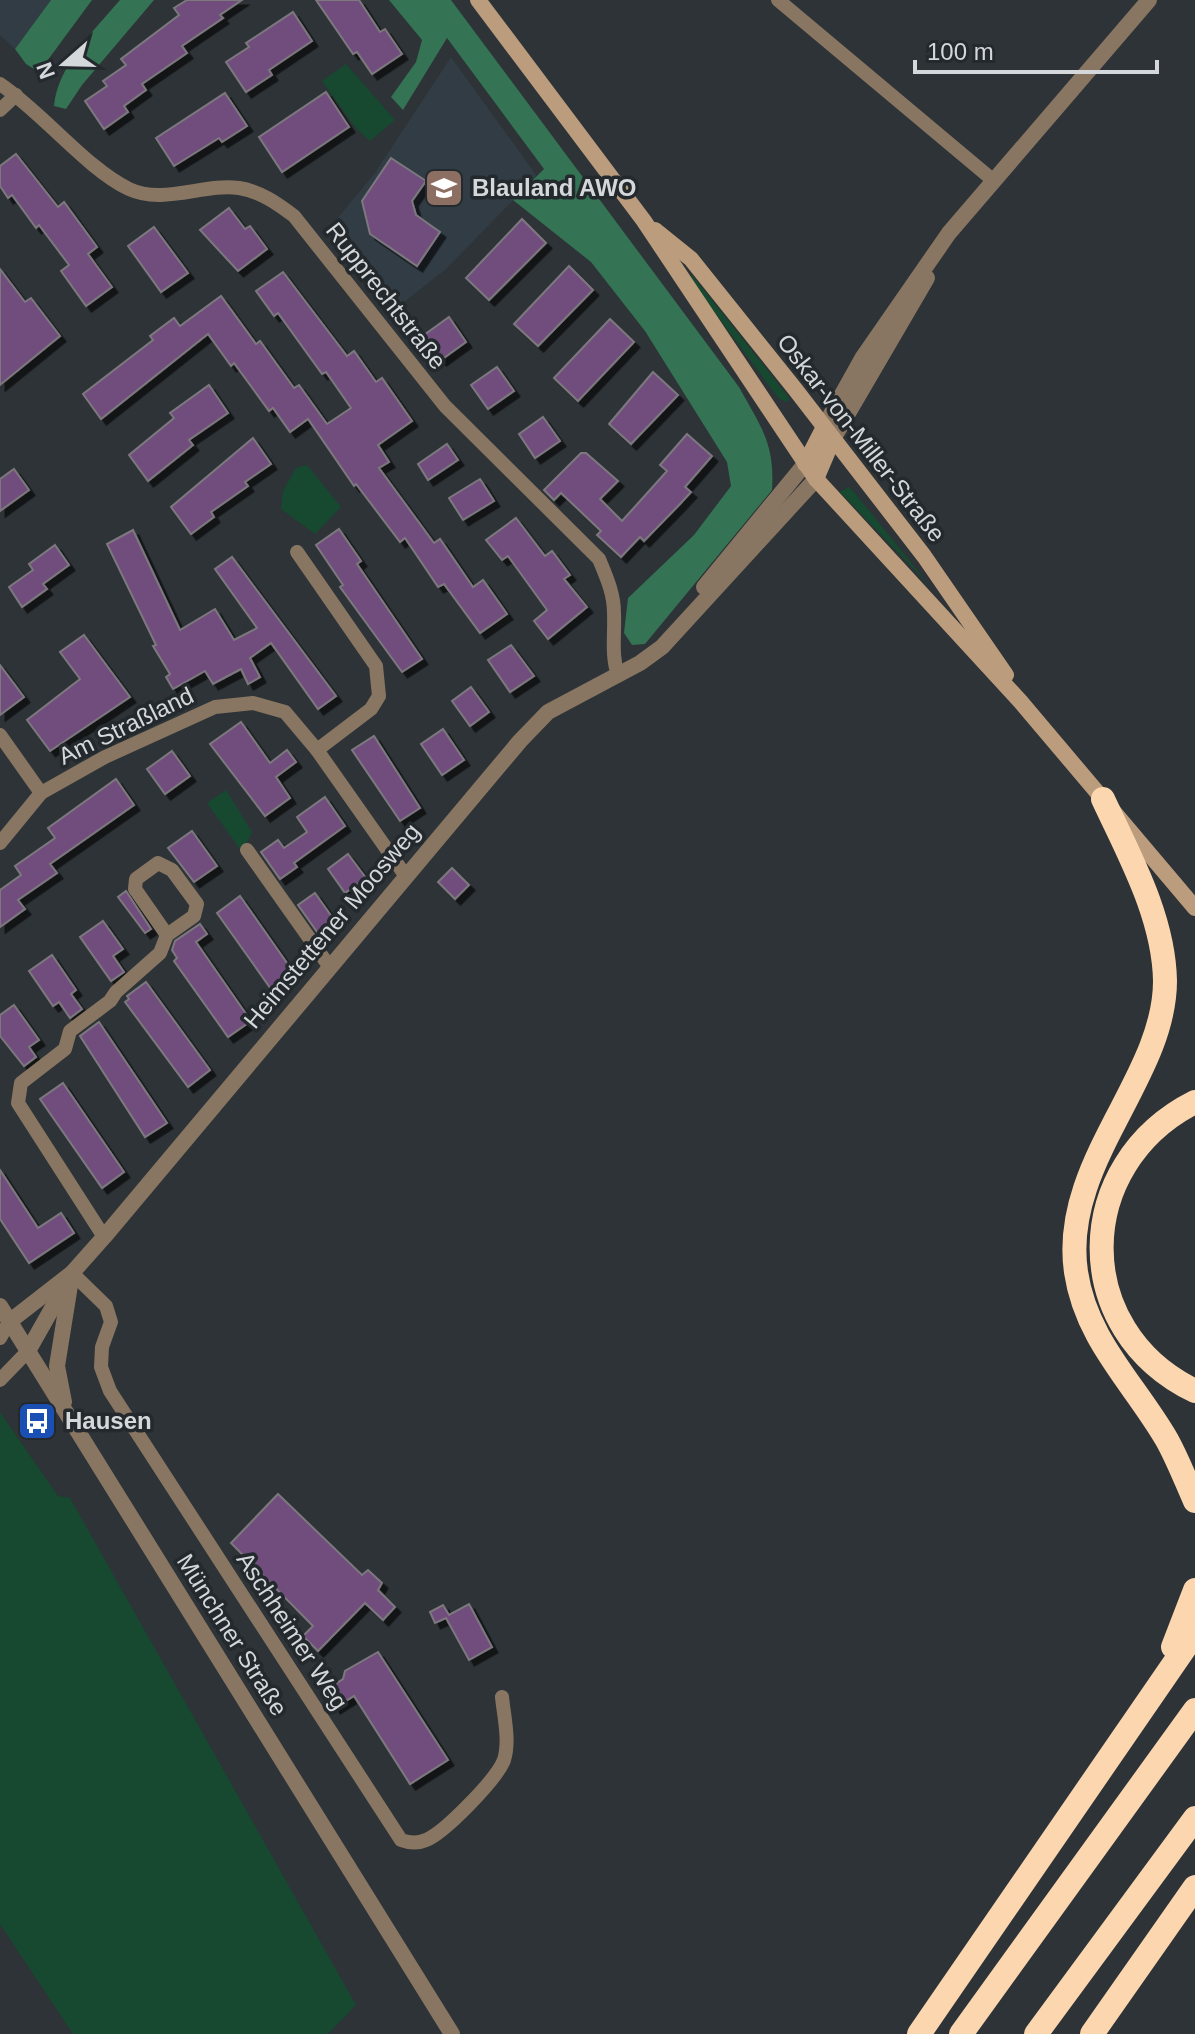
<svg xmlns="http://www.w3.org/2000/svg" width="1195" height="2034" font-family="Arial,sans-serif">
<defs>
<filter id="shadow"><feDropShadow dx="5.5" dy="5.5" stdDeviation="0" flood-color="#0009"/></filter>
</defs>
<rect width="100%" height="100%" fill="#2d3337"/>
<g fill="#313c45">
<path d="M0 0H51L15 49 0 35Z"/>
<path d="M451 57 537 176 445 270 399 306 332 225 374 174Z"/>
</g>
<g fill="#164930">
<path d="M346 64 395 120 370 141 355 127 322 81Z"/>
<path d="M692 275 790 399 786 402 779 399 689 278Z"/>
<path d="M307 465 341 507 315 534 281 509 283 491 296 468Z"/>
<path d="M849 487 854 492 930 586 840 492Z"/>
<path d="M226 790 252 832 242 852 207 803Z"/>
<path d="M0 1412 58 1496 70 1498 356 2005 328 2034H73L0 1924Z"/>
</g>
<g fill="#347353">
<path d="M51 0H92L39 72 26 64 15 49Z"/>
<path d="M120 0H154L82 85 66 109 54 106C57 67 95 29 120 0Z"/>
<path d="M389 0H451L739 387C761 427 775 443 772 490L645 644 632 645 624 633 628 598 694 535 731 486 727 462 645 331 591 262 513 200 544 169 447 38 403 110 391 97 416 62 422 40Z"/>
</g>
<g fill="#704e7d" stroke="#7c787e" stroke-width="2" filter="url(#shadow)">
<path d="M187 0H242L220 15 223 18 182 46 187 53 142 84 146 90 124 106 128 112 104 129 85 101 107 86 103 81 126 65 121 59 179 15 174 8Z"/>
<path d="M316 0H359L380 32 385 29 402 54 372 74 357 52 353 54Z"/>
<path d="M293 12 312 41 269 70 272 75 246 92 226 62 249 47 246 43Z"/>
<path d="M326 92 349 127 282 172 259 137Z"/>
<path d="M225 93 247 126 222 142 219 138 174 166 156 138Z"/>
<path d="M16 154 58 207 64 202 97 247 88 254 112 287 86 306 61 271 69 265 39 225 36 228 12 195 8 198 0 186V166Z"/>
<path d="M391 158 426 181 412 201 416 215 440 232 417 266 370 234 362 201Z"/>
<path d="M229 208 245 229 250 226 267 249 238 271 200 230Z"/>
<path d="M522 219 546 243 489 300 466 278Z"/>
<path d="M154 227 188 273 161 292 128 246Z"/>
<path d="M569 266 593 290 538 346 514 324Z"/>
<path d="M0 269 25 302 31 298 60 336 0 385Z"/>
<path d="M283 272 347 356 354 351 376 382 382 378 412 421 378 445 389 462 379 468 434 543 440 539 473 587 483 580 507 614 480 633 444 584 438 587 405 538 400 542 356 484 354 486 308 419 290 432 273 408 269 411 234 363 231 366 208 334 101 419 83 394 153 340 150 336 174 318 180 326 221 296 256 344 260 341 294 388 299 385 327 424 351 408 326 372 322 374 278 313 274 316 256 291Z"/>
<path d="M449 317 466 342 441 360 424 335Z"/>
<path d="M610 319 634 342 578 401 554 378Z"/>
<path d="M497 367 514 391 488 409 471 385Z"/>
<path d="M653 372 678 395 631 444 609 424Z"/>
<path d="M209 385 228 413 189 440 193 445 148 481 129 455 174 418 170 413Z"/>
<path d="M543 417 560 441 535 458 519 434Z"/>
<path d="M687 434 712 456 685 487 691 492 680 504 644 541 640 537 621 557 597 535 601 531 561 493 554 500 544 490 581 453H586L618 481 600 499 622 521 667 471 660 465Z"/>
<path d="M253 438 271 464 245 482 248 486 211 512 214 517 191 534 171 507Z"/>
<path d="M447 444 458 460 428 480 418 464Z"/>
<path d="M14 469 29 490 0 511V479Z"/>
<path d="M480 479 494 501 463 520 449 498Z"/>
<path d="M516 518 545 556 552 551 570 575 564 579 587 607 548 639 534 621 547 610 508 556 502 560 486 540Z"/>
<path d="M339 529 361 561 357 564 422 659 402 672 340 587 343 585 316 545Z"/>
<path d="M133 530 180 630 215 609 234 640 257 628 215 569 232 557 336 696 318 709 271 643 250 658 260 677 248 684 241 669 213 684 205 671 173 689 166 677 170 674 153 646 156 645 107 544Z"/>
<path d="M55 545 69 565 43 584 47 589 22 607 9 587 33 570 29 564Z"/>
<path d="M84 635 130 697 50 751 27 720 80 679 60 652Z"/>
<path d="M511 645 534 676 510 692 488 660Z"/>
<path d="M0 665 24 697 0 715Z"/>
<path d="M471 687 489 712 470 726 452 701Z"/>
<path d="M241 722 270 763 287 750 296 762 276 777 290 798 265 816 210 744Z"/>
<path d="M443 729 464 760 442 775 421 744Z"/>
<path d="M374 736 420 808 400 821 352 750Z"/>
<path d="M172 751 190 776 165 794 147 769Z"/>
<path d="M116 779 134 805 50 864 57 873 18 900 25 909 0 927V890L21 875 15 866 55 838 48 828Z"/>
<path d="M325 797 345 826 294 863 297 867 280 879 261 852 278 840 284 848 307 832 297 817Z"/>
<path d="M192 831 217 866 194 882 168 848Z"/>
<path d="M348 854 366 878 345 893 328 869Z"/>
<path d="M452 868 469 885 455 899 438 882Z"/>
<path d="M126 891 151 929 145 933 118 897Z"/>
<path d="M315 893 337 924 320 936 298 905Z"/>
<path d="M240 896 294 973 271 989 217 913Z"/>
<path d="M103 921 123 949 113 956 124 972 111 981 80 937Z"/>
<path d="M200 924 207 934 196 942 251 1021 228 1037 174 961 177 958 172 950 175 941Z"/>
<path d="M52 955 76 990 71 994 82 1009 70 1018 59 1002 53 1006 29 971Z"/>
<path d="M146 982 210 1070 188 1087 125 1002 129 999 127 996Z"/>
<path d="M14 1005 39 1040 29 1047 36 1057 24 1066 0 1036V1015Z"/>
<path d="M99 1022 167 1123 145 1137 80 1036Z"/>
<path d="M63 1083 124 1172 102 1188 40 1099Z"/>
<path d="M0 1170 38 1228 61 1213 74 1233 29 1263 0 1219Z"/>
<path d="M278 1494 362 1575 368 1570 382 1583 378 1590 395 1607 383 1620 365 1603 318 1651 303 1636 313 1626 231 1543Z"/>
<path d="M469 1604 492 1647 469 1660 446 1618 435 1623 430 1612 443 1605 449 1615Z"/>
<path d="M378 1652 448 1760 410 1784 354 1696 335 1708 324 1691 343 1679 345 1671Z"/>
</g>
<g fill="none" stroke-linecap="round" stroke-linejoin="round">
<g stroke="#897662" stroke-width="14">
<path d="M778 0 994 181"/>
<path d="M0 84C43 113 87 169 129 189 163 205 204 183 239 188 260 191 278 204 294 216L445 406 599 559C606 576 614 593 614 613 615 635 611 655 618 675"/>
<path d="M0 110 16 95"/>
<path d="M297 552 376 666 379 696 371 709 317 750"/>
<path d="M0 735 41 793"/>
<path d="M0 843 41 793 105 757 215 707 253 703 285 712 317 750 405 875"/>
<path d="M247 850 329 966"/>
<path d="M104 1237 18 1103 21 1083 65 1049 70 1031 110 1001 116 992 160 953 167 935 194 916 197 904 172 870 158 863 136 879 135 889 167 935"/>
<path d="M72 1273 106 1306 111 1322 102 1347 101 1367 110 1391 401 1840C409 1843 417 1844 426 1840 444 1833 497 1779 504 1760 510 1741 504 1717 502 1697"/>
<path d="M0 1338 9 1322"/>
<path d="M0 1380 28 1351"/>
</g>
<g stroke="#897662" stroke-width="16">
<path d="M824 427 863 357 949 233 1149 0"/>
<path d="M833 439 927 278"/>
<path d="M704 587 805 464"/>
<path d="M0 1306 452 2034"/>
<path d="M9 1322 72 1273 104 1237 520 741 548 712 640 663 662 647 816 479"/>
<path d="M28 1351 67 1282"/>
<path d="M64 1402 57 1366 72 1273"/>
</g>
<g stroke="#bb9c7c" stroke-width="16">
<path d="M478 0 644 221 816 479 1020 701 1195 908"/>
<path d="M655 230 691 259 795 389 924 556 1006 675"/>
<path d="M805 464 824 427"/>
<path d="M816 479 833 439"/>
</g>
<g stroke="#fcd6af" stroke-width="24">
<path d="M1103 799C1129 855 1164 917 1165 981 1165 1079 1060 1163 1076 1272 1086 1340 1134 1383 1167 1440 1178 1460 1186 1481 1195 1501"/>
<path d="M1195 1102C1072 1164 1069 1330 1195 1391"/>
<path d="M1173 1647 1195 1590"/>
<path d="M919 2034 1195 1633"/>
<path d="M961 2034 1195 1710"/>
<path d="M1036 2034 1195 1818"/>
<path d="M1092 2034 1195 1887"/>
</g>
</g>
<defs>
<g id="school-square" transform="scale(2)"><rect x="-9" y="-9" width="18" height="18" rx="4" fill="#8d6e63" stroke="#23292d"/><path d="M0-5L7-2L0 1L-7-2ZM-4 1L0 2.5L4 1V4Q0 6-4 4Z" fill="#fff"/></g>
<g id="bus-square" transform="scale(2)"><rect x="-9" y="-9" width="18" height="18" rx="4" fill="#1a4fb4" stroke="#23292d"/><path d="M-5-6H5V4H4V6H2V4H-2V6H-4V4H-5ZM-3.5-4V0h7V-4ZM-3.5 1.2v1.5H-2V1.2ZM2 1.2v1.5H3.5V1.2Z" fill="#fff"/></g>
</defs>
<g fill-rule="evenodd">
<use href="#school-square" x="444" y="188"/>
<use href="#bus-square" x="37" y="1421"/>
</g>
<g text-anchor="middle" stroke-width="7" stroke-linejoin="round" paint-order="stroke">
<g font-size="24" font-weight="bold" fill="#d5d8db" stroke="#23292d" text-anchor="start">
<text x="472" y="196">Blauland AWO</text>
<text x="65" y="1429">Hausen</text>
</g>
<g font-size="24" fill="#d5d8db" stroke="#23292d">
<text transform="translate(386 296) rotate(52)" y="8">Rupprechtstraße</text>
<text transform="translate(861 438) rotate(52)" y="8">Oskar-von-Miller-Straße</text>
<text transform="translate(126 726) rotate(-26)" y="8">Am Straßland</text>
<text transform="translate(332 926) rotate(-50)" y="8">Heimstettener Moosweg</text>
<text transform="translate(292 1631) rotate(57)" y="8">Aschheimer Weg</text>
<text transform="translate(232 1635) rotate(58)" y="8">Münchner Straße</text>
</g>
</g>
<g transform="translate(64 64) rotate(250)" stroke="#23292d" stroke-width="6" paint-order="stroke">
<path d="M0-6L14 30L0 20L-14 30Z" fill="#d5d8db"/>
<text y="-12" font-size="22" font-weight="bold" text-anchor="middle" fill="#d5d8db">N</text>
</g>
<path d="M915 60v12h242v-12" fill="none" stroke="#d5d8db" stroke-width="4"/>
<text x="927" y="60" font-size="24" fill="#d5d8db" stroke="#23292d" stroke-width="6" paint-order="stroke">100 m</text>
</svg>
